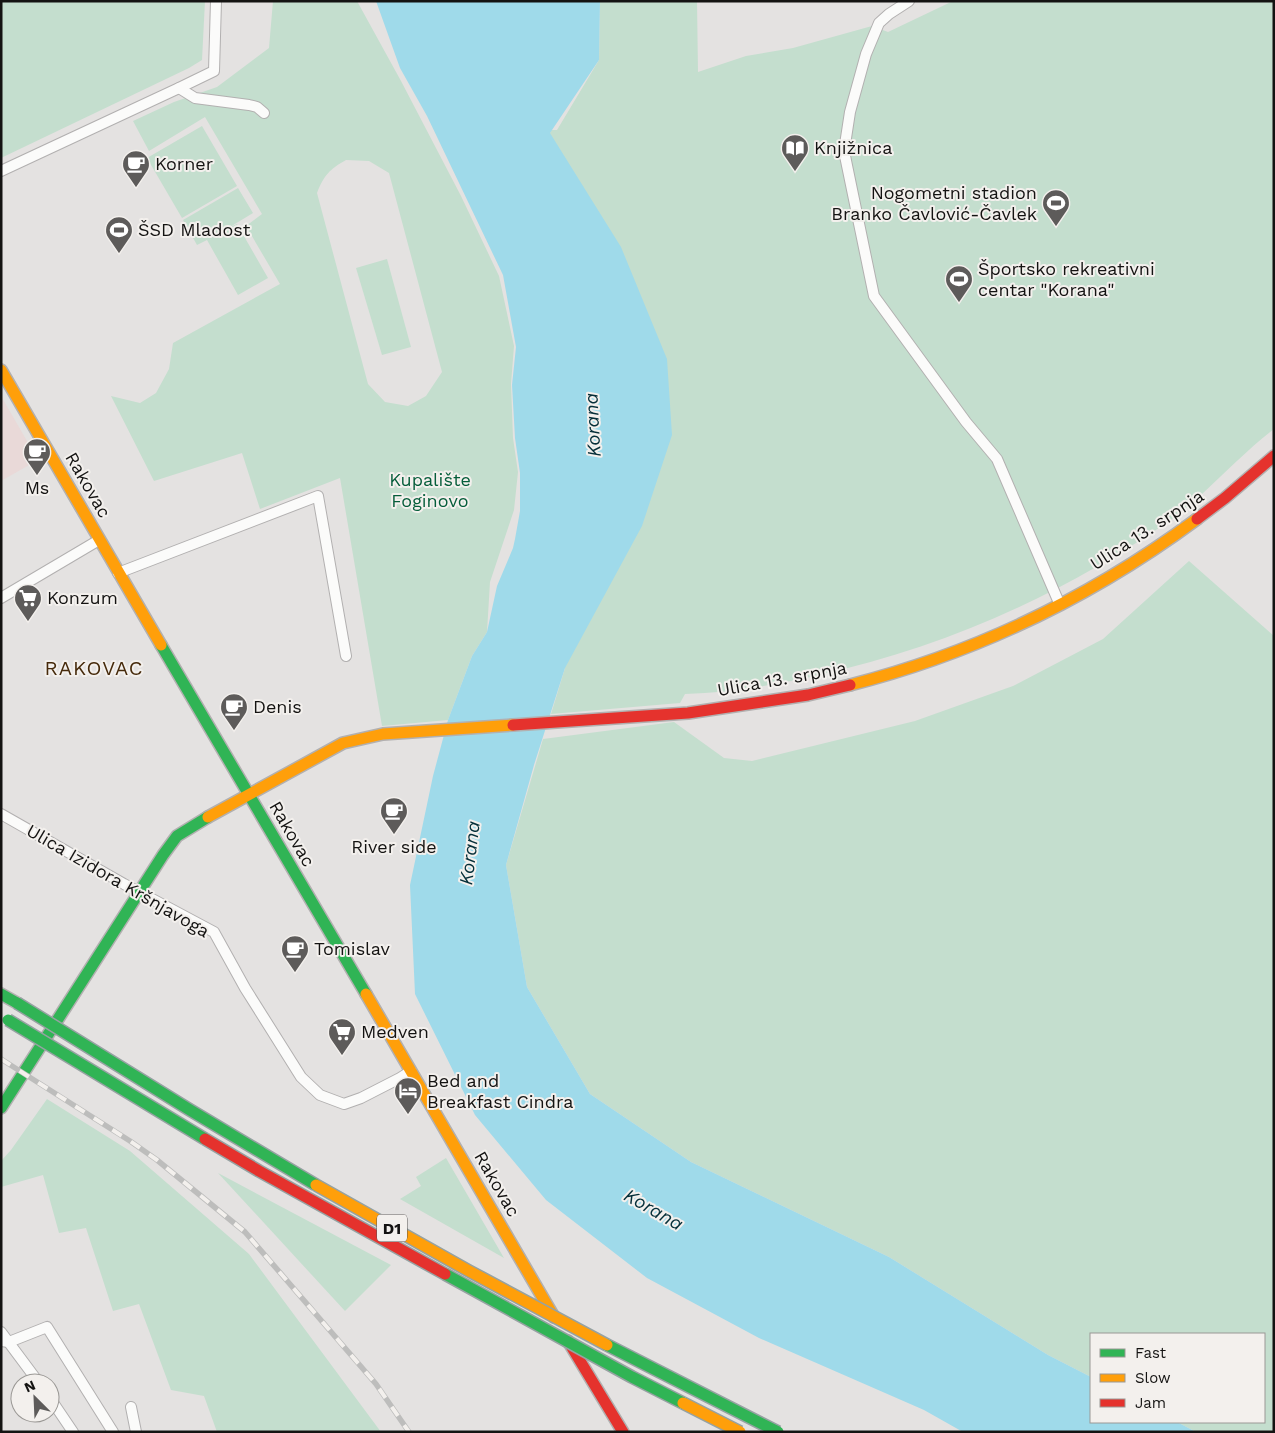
<svg xmlns="http://www.w3.org/2000/svg" width="1275" height="1433" font-family="'Work Sans',sans-serif">
<rect width="100%" height="100%" fill="#e4e2e1"/>
<path fill="#e9d9d8" d="M1 396 38 460 1 481Z"/>
<g fill="#c4dece" fill-rule="evenodd">
<path d="M1 1H205L202 60 189 68 1 158Z"/>
<path d="M273 1H357L401 81 461 196 499 276 514 346 511 384 513 438 518 472 514 510 490 582 487 632 472 656 448 720 382 726 340 478 260 509 242 453 154 481 111 396 140 403 156 393 169 369 173 343 280 284 246 226 262 214 205 117 149 151 133 121 174 102 217 87 269 48ZM346 160 369 161 389 173 442 372 426 396 408 406 385 402 368 384 317 193C324 175 330 169 346 160Z"/>
<path d="M600 1H697L698 72 746 56 793 48 872 26 888 32 953 1H1274V429C1248 449 1225 473 1201 495 1192 502 1184 510 1175 517 1066 593 948 646 819 675 775 685 730 693 685 694L680 703 551 714 565 668 550 133 551 130H557L599 60Z"/>
<path d="M202 126 237 186 182 218 147 158Z"/>
<path d="M238 188 253 213 230 227 237 224 268 278 238 295 207 240 197 245 183 220Z"/>
<path d="M387 259 411 347 382 355 356 268Z"/>
<path d="M1189 561 1274 636V1432H1196L1177 1422H1264V1334H1091V1377L1048 1355 889 1257 691 1162 590 1094 527 987 506 865 543 739 674 722 724 758 752 761 915 721 1013 686 1103 639Z"/>
<path d="M47 1099 130 1151 249 1254 381 1432H217L204 1396 171 1390 139 1304 113 1311 86 1228 59 1233 43 1175 1 1187V1161L11 1150Z"/>
<path d="M446 1158 504 1258 400 1199 421 1186 416 1177Z"/>
<path d="M218 1173 391 1265 345 1311Z"/>
</g>
<path fill="#9fdaea" d="M376 1H600L599 60 550 133 621 247 667 359 672 435 642 526 565 668 534 765 506 865 527 987 590 1094 691 1162 889 1257 1048 1355 1091 1377V1422H1177L1196 1432H963L924 1410 759 1338 647 1278 546 1200 475 1115 415 994 410 885 433 776 448 720 472 656 487 632 497 586 513 548 515 539 520 511V473L515 438 512 385 516 347 503 275 427 116 400 68Z"/>
<g fill="none" stroke-linecap="round" stroke-linejoin="round">
<g stroke="#b2b0b0" stroke-width="12">
<g id="street">
<path d="M909 1 889 14 879 23 866 54 850 112 844 151 874 296 966 422 997 459 1060 605"/>
<path d="M179 88 195 98 249 105 257 107 264 113"/>
<path d="M1 171 179 88 214 71 216 1"/>
<path d="M118 573 318 496 346 656"/>
<path d="M1 598 99 540"/>
<path d="M1 814 124 884 214 932 245 988 301 1077 320 1095 344 1104 361 1098 400 1078 411 1071"/>
<path d="M1 1332 39 1383"/>
<path d="M1 1341 9 1342 47 1327 113 1432"/>
<path d="M50 1398 73 1432"/>
<path d="M131 1407 136 1432"/>
</g>
</g>
<g stroke="#b2b0b0" stroke-width="14">
<g id="fast">
<path d="M161 645 366 994"/>
<path d="M1 994 17 1003"/>
<path d="M1 1108 163 855 177 836 208 817"/>
</g>
</g>
<g stroke="#b2b0b0" stroke-width="14">
<g id="slow">
<path d="M1 370 161 645"/>
<path d="M850 685C975 653 1093 596 1197 519"/>
<path d="M208 817 343 743 383 734 513 725"/>
<path d="M366 994 554 1317"/>
</g>
</g>
<g stroke="#b2b0b0" stroke-width="14">
<g id="jam">
<path d="M1197 519 1225 498 1274 456"/>
<path d="M513 725 688 713 808 695 850 685"/>
<path d="M568 1341 623 1432"/>
</g>
</g>
<use href="#street" stroke="#fbfbfa" stroke-width="10"/>
<use href="#fast" stroke="#30b455" stroke-width="11"/>
<use href="#slow" stroke="#ff9f0a" stroke-width="11"/>
<use href="#jam" stroke="#e5322d" stroke-width="11"/>
<g stroke="#bdbdbc" stroke-width="5.5">
<path id="rail" d="M1 1059 130 1141 157 1160 245 1232 376 1384 409 1432"/>
</g>
<use href="#rail" stroke="#f3f0ed" stroke-width="4" stroke-dasharray="11" stroke-linecap="butt"/>
<g stroke="#96a2a2" stroke-width="14" stroke-linecap="butt">
<g id="fast-bridge">
<path d="M17 1003 190 1110 316 1185"/>
<path d="M8 1020 205 1139"/>
<path d="M445 1274 632 1377 683 1403"/>
<path d="M607 1345 778 1432"/>
</g>
</g>
<g stroke="#96a2a2" stroke-width="14" stroke-linecap="butt">
<g id="slow-bridge">
<path d="M316 1185 469 1271 607 1345"/>
<path d="M683 1403 740 1432"/>
</g>
</g>
<g stroke="#96a2a2" stroke-width="14" stroke-linecap="butt">
<path id="jam-bridge" d="M205 1139 259 1171 445 1274"/>
</g>
<use href="#fast-bridge" stroke="#30b455" stroke-width="11"/>
<use href="#slow-bridge" stroke="#ff9f0a" stroke-width="11"/>
<use href="#jam-bridge" stroke="#e5322d" stroke-width="11"/>
</g>
<defs>
<g id="library-pin" transform="scale(1.4375)"><path d="M0 17L-7.5 6A9.5 9.5 0 1 1 7.5 6Z" fill="#5d5b5a" stroke="#f3f0ed"/><path d="M-6-4Q-3-5.5-.7-3.5V5Q-3 3-6 4ZM6-4Q3-5.5 .7-3.5V5Q3 3 6 4Z" fill="#fff"/></g>
<g id="cafe-pin" transform="scale(1.4375)"><path d="M0 17L-7.5 6A9.5 9.5 0 1 1 7.5 6Z" fill="#5d5b5a" stroke="#f3f0ed"/><path d="M-5.5-4.5H6V0H3Q3 3.5 0 3.5H-2.5Q-5.5 3.5-5.5 0ZM3-3.2v2h1.7v-2ZM-6 4.5H4V6H-6Z" fill="#fff"/></g>
<g id="stadium-pin" transform="scale(1.4375)"><path d="M0 17L-7.5 6A9.5 9.5 0 1 1 7.5 6Z" fill="#5d5b5a" stroke="#f3f0ed"/><path d="M0-5a6.5 5 0 1 0 0 10a6.5 5 0 1 0 0-10ZM-3.5-1.8h7v3.6h-7Z" fill="#fff"/></g>
<g id="supermarket-pin" transform="scale(1.4375)"><path d="M0 17L-7.5 6A9.5 9.5 0 1 1 7.5 6Z" fill="#5d5b5a" stroke="#f3f0ed"/><path d="M-6-5.5h2.5l.6 2H6L4.5 2H-2.5L-4.4-4H-6ZM-1.5 3.2a1.3 1.3 0 1 0 .1 0ZM3 3.2a1.3 1.3 0 1 0 .1 0Z" fill="#fff"/></g>
<g id="hotel-pin" transform="scale(1.4375)"><path d="M0 17L-7.5 6A9.5 9.5 0 1 1 7.5 6Z" fill="#5d5b5a" stroke="#f3f0ed"/><path d="M-6-4.5h1.5V1H6V5H4.5V3h-9V5H-6ZM-4 0a1.8 1.8 0 1 1 3.6 0ZM.5 0V-2.5h3Q6-2.5 6 0Z" fill="#fff"/></g>
</defs>
<g fill-rule="evenodd">
<use href="#library-pin" x="795" y="148"/>
<use href="#cafe-pin" x="136" y="164"/>
<use href="#stadium-pin" x="1056" y="203"/>
<use href="#stadium-pin" x="119" y="230"/>
<use href="#stadium-pin" x="959" y="279"/>
<use href="#cafe-pin" x="37" y="452"/>
<use href="#supermarket-pin" x="28" y="598"/>
<use href="#cafe-pin" x="234" y="707"/>
<use href="#cafe-pin" x="394" y="811"/>
<use href="#cafe-pin" x="295" y="949"/>
<use href="#supermarket-pin" x="342" y="1032"/>
<use href="#hotel-pin" x="408" y="1091"/>
</g>
<g text-anchor="middle" stroke-width="4" stroke-linejoin="round" paint-order="stroke">
<rect fill="#f3f0ed" stroke="#575554" stroke-width="1" x="377" y="1214.5" width="30" height="27" rx="4"/>
<g font-size="16" font-weight="bold" fill="#141312">
<text x="392" y="1234">D1</text>
</g>
<g font-size="18" fill="#141312" stroke="#f3f0ed" text-anchor="start">
<text x="814" y="154">Knjižnica</text>
<text x="155" y="170">Korner</text>
<text x="1037" y="199" text-anchor="end">Nogometni stadion<tspan x="1037" dy="21">Branko Čavlović-Čavlek</tspan></text>
<text x="138" y="236">ŠSD Mladost</text>
<text x="978" y="275">Športsko rekreativni<tspan x="978" dy="21">centar "Korana"</tspan></text>
<text x="37" y="494" text-anchor="middle">Ms</text>
<text x="47" y="604">Konzum</text>
<text x="253" y="713">Denis</text>
<text x="394" y="853" text-anchor="middle">River side</text>
<text x="314" y="955">Tomislav</text>
<text x="361" y="1038">Medven</text>
<text x="427" y="1087">Bed and<tspan x="427" dy="21">Breakfast Cindra</tspan></text>
</g>
<g font-size="18" fill="#055d3a" stroke="#f3f0ed">
<text x="430" y="486">Kupalište<tspan x="430" dy="21">Foginovo</tspan></text>
</g>
<g font-size="18" fill="#141312" stroke="#f3f0ed">
<text transform="translate(88 485) rotate(60)" y="6">Rakovac</text>
<text transform="translate(1147 530) rotate(-33)" y="6">Ulica 13. srpnja</text>
<text transform="translate(782 679) rotate(-10)" y="6">Ulica 13. srpnja</text>
<text transform="translate(292 834) rotate(60)" y="6">Rakovac</text>
<text transform="translate(118 881) rotate(30)" y="6">Ulica Izidora Kršnjavoga</text>
<text transform="translate(497 1184) rotate(60)" y="6">Rakovac</text>
</g>
<g font-size="19" font-style="italic" fill="#052f39" stroke="#f3f0ed">
<text transform="translate(592 425) rotate(-93)" y="7">Korana</text>
<text transform="translate(469 853) rotate(-83)" y="7">Korana</text>
<text transform="translate(654 1209) rotate(30)" y="7">Korana</text>
</g>
<g font-size="20" letter-spacing="1" fill="#462a0b" stroke="#f3f0ed">
<text x="94" y="675">RAKOVAC</text>
</g>
</g>
<rect width="1275" height="1433" fill="none" stroke="#141312" stroke-width="5"/>
<rect x="1090" y="1333" width="175" height="90" fill="#f3f0ed" stroke="#9a9895"/>
<rect x="1100" y="1349" width="25" height="8" fill="#30b455" stroke="#9a9895"/>
<text x="1135" y="1358" font-size="15" fill="#141312">Fast</text>
<rect x="1100" y="1374" width="25" height="8" fill="#ff9f0a" stroke="#9a9895"/>
<text x="1135" y="1383" font-size="15" fill="#141312">Slow</text>
<rect x="1100" y="1399" width="25" height="8" fill="#e5322d" stroke="#9a9895"/>
<text x="1135" y="1408" font-size="15" fill="#141312">Jam</text>
<g transform="translate(35 1398) rotate(336)"><circle r="24" fill="#f3f0ed" stroke="#9a9895"/>
<path d="M0-4L9 19L0 12L-9 19Z" fill="#5d5b5a"/>
<text y="-8" font-size="14" font-weight="bold" text-anchor="middle" fill="#141312">N</text>
</g>
</svg>
